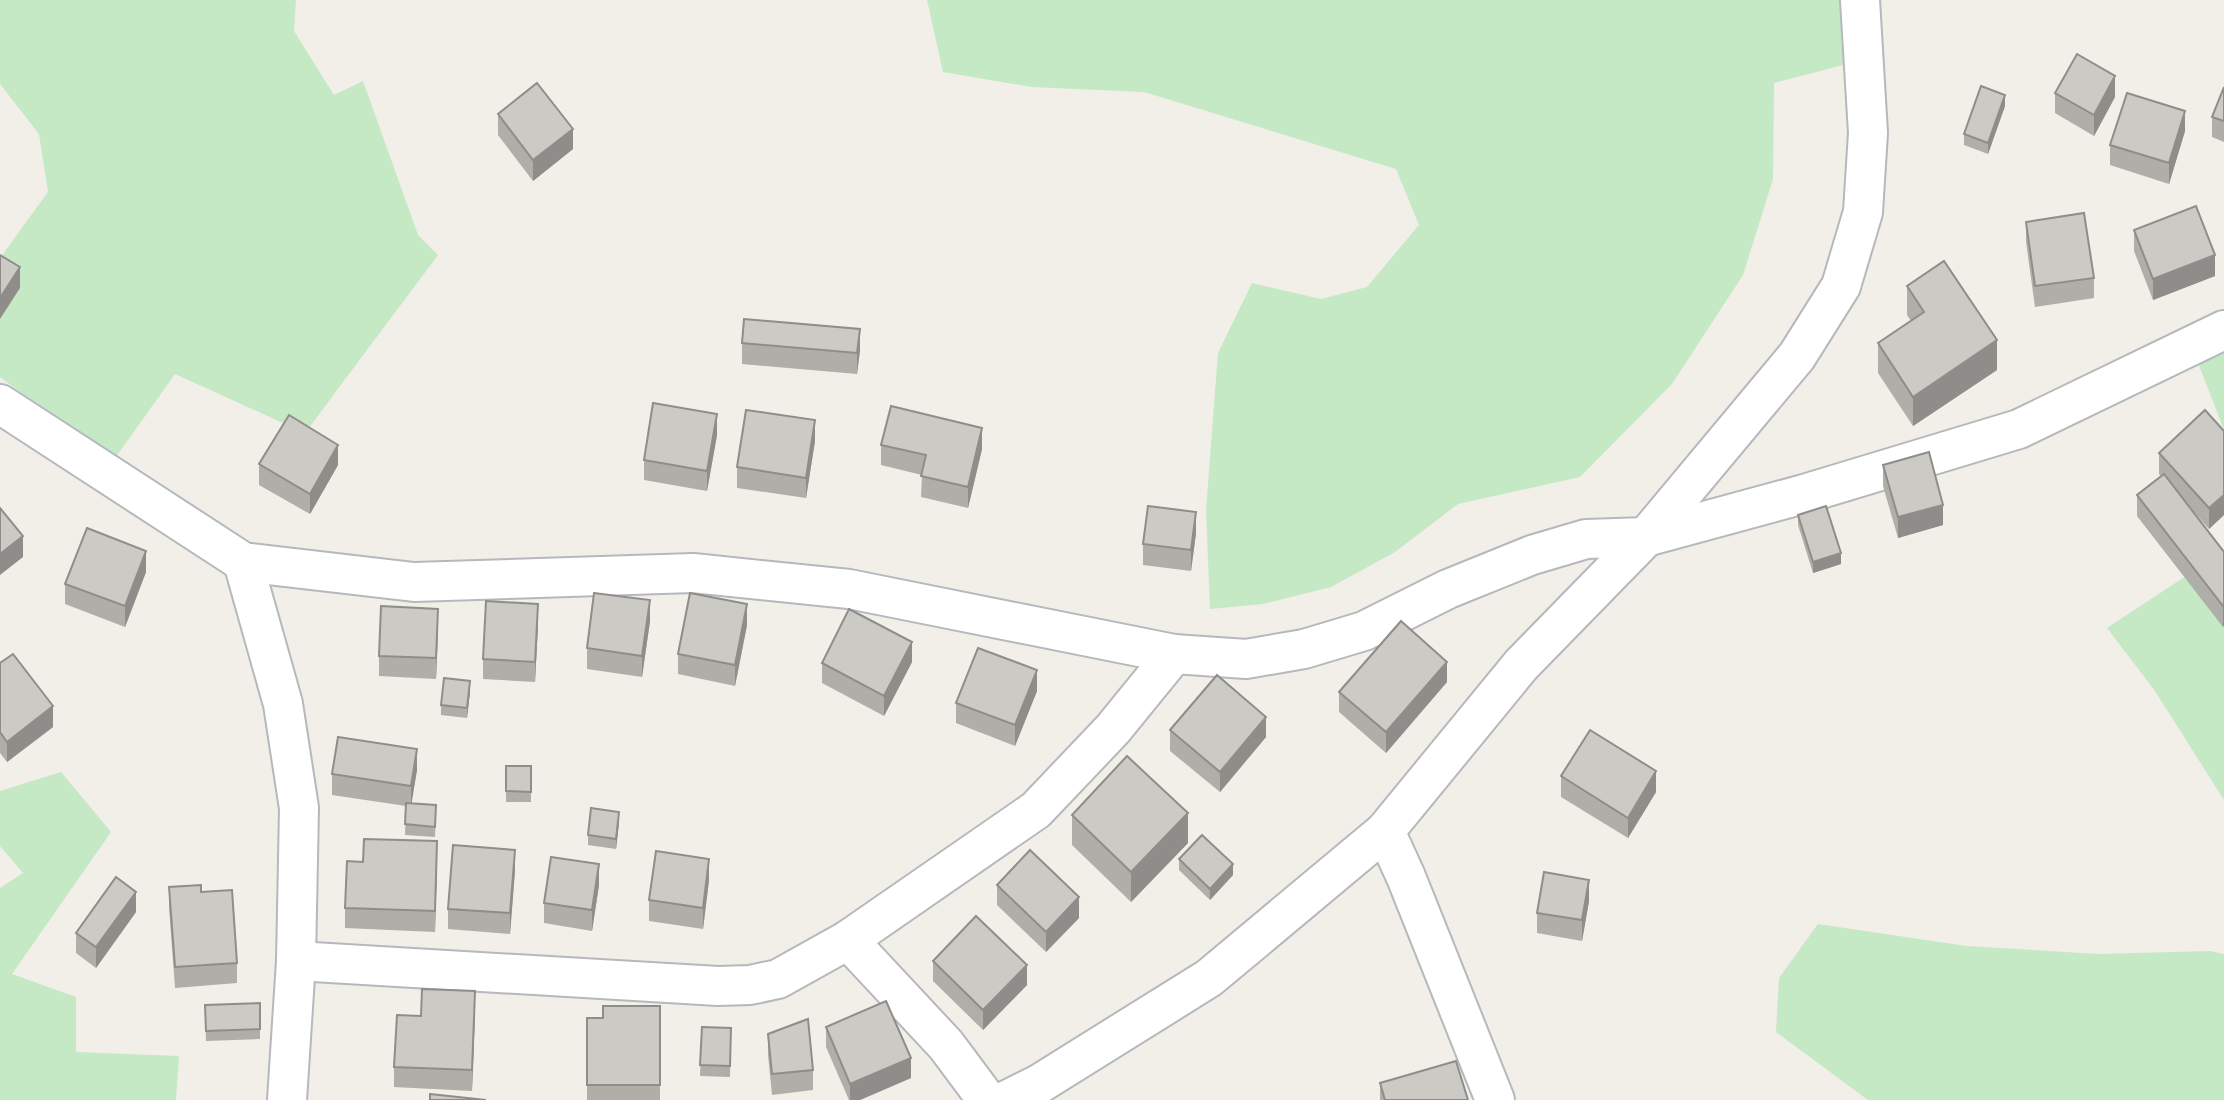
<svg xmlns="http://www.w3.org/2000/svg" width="2224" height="1100" font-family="'Alegreya Sans',sans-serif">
<rect width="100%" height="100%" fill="#f1efe8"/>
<g fill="#c5e8c5">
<path d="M0 0H296L294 31 334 95 363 81 418 235 438 255 305 433 175 374 113 461 0 377V258L48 192 39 134 0 84Z"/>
<path d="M927 0H1861L1866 59 1774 83 1773 179 1743 275 1672 384 1580 477 1458 504 1395 552 1331 587 1263 604 1210 609 1206 510 1218 353 1252 283 1321 299 1367 287 1419 225 1396 169 1144 92 1032 87 943 72Z"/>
<path d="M2224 313V430L2185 329Z"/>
<path d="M2224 551V800L2155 691 2107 628Z"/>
<path d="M61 772 111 832 12 974 76 997V1052L179 1056 176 1100H0V888L23 873 0 846V791Z"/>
<path d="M1818 924 1966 946 2098 954 2210 951 2224 954V1100H1868L1776 1032 1779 978Z"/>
</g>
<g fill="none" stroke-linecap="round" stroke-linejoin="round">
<g stroke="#b5b8bc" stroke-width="42">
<g id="minor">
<path d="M0 404 243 562 414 582 693 573 849 589 1174 654 1246 659 1304 649 1364 631 1448 589 1532 555 1586 539 1646 537 1804 494 2019 429 2224 330"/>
<path d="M243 562 283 704 299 808 296 961 287 1100"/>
<path d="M1385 831 1406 877 1495 1100"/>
<path d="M848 940 946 1045 987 1100"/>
<path d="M296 961 718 986 750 985 778 979 848 940 1036 810 1113 729 1174 654"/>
</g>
</g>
<g stroke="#b5b8bc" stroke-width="42">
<path id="tertiary" d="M1007 1100 1039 1084 1209 978 1385 831 1521 665 1646 537 1797 356 1841 286 1863 212 1868 133 1860 0"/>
</g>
<use href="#minor" stroke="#fff" stroke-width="38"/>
<use href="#tertiary" stroke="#fff" stroke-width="38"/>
</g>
<g fill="#afaea9">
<path d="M2224 87V142L2212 137V117Z"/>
<path d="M2055 93 2115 97 2094 136 2055 113Z"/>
<path d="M2005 106 1988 154 1964 145V134Z"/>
<path d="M498 114 573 149 533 181 498 135Z"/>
<path d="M2185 131 2169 184 2110 165V145Z"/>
<path d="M2026 222 2094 278V298L2035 307 2026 242Z"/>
<path d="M2134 230 2215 276 2153 300 2134 251Z"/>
<path d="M1907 286 1997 370 1913 426 1878 373V343L1911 321 1907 315Z"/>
<path d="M742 343 860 350 857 374 742 364Z"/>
<path d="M2224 431V515L2209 529 2187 504 2224 552 2223 627 2137 516V495L2161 476 2159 474V453Z"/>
<path d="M717 435 707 491 644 480V460Z"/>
<path d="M815 441 806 498 737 488V467Z"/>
<path d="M881 445 982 449 968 508 921 497 922 475 881 465Z"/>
<path d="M259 464 338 465 310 514 259 485Z"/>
<path d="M1883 465 1943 525 1898 538 1883 486Z"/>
<path d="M1798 515 1841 564 1813 573 1798 525Z"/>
<path d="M1196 533 1191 571 1143 565V544Z"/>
<path d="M146 572 125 627 65 604V584Z"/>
<path d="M650 621 642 677 587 669V648Z"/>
<path d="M538 624 535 682 483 679V659Z"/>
<path d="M747 625 735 686 678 674V654Z"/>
<path d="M438 630 436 679 379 676V656Z"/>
<path d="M912 662 884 716 822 683V663Z"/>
<path d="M0 663 53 727 7 762 0 753Z"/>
<path d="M1447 682 1386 753 1339 712V692Z"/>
<path d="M1037 691 1015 746 956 723V703Z"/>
<path d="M470 692 467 718 441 715V705Z"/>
<path d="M1170 730 1266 737 1220 792 1170 751Z"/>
<rect x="506" y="766" width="25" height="36"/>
<path d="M417 770 411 803 436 815 435 837 405 835 406 806 332 795V774Z"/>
<path d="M1561 776 1656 792 1628 838 1561 797Z"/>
<path d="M1072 815 1188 843 1131 902 1072 845Z"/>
<path d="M619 823 616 849 588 845V835Z"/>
<path d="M1179 859 1233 875 1210 900 1179 870Z"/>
<path d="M363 862H437L435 932 345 928V908Z"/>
<path d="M515 870 510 934 448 929V909Z"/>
<path d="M709 880 703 929 649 921V900Z"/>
<path d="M599 885 592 931 544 923V903Z"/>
<path d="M997 885 1079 918 1046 952 997 905Z"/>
<path d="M169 887 201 892 237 963V983L175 988 169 907Z"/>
<path d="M1589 901 1582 941 1537 933V913Z"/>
<path d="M136 912 96 968 76 953V933Z"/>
<path d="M933 961 1027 985 983 1030 933 981Z"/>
<path d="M260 1003V1039L206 1041 205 1005Z"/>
<path d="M660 1006V1100H587V1018H603Z"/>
<path d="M475 1012 472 1091 394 1087V1067L421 1016Z"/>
<path d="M702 1027 731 1028 730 1077 700 1076Z"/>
<path d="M826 1027 911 1078 860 1100H849L826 1047Z"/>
<path d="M768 1034 813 1070V1090L772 1095 768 1055Z"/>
<path d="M1380 1083 1468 1100H1380Z"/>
</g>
<g fill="#8f8d8a">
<path d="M2115 76V97L2094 136V115Z"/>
<path d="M2005 95V106L1988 154V143Z"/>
<path d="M2185 111V131L2169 184V163Z"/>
<path d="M573 129V149L533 181V160Z"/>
<path d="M2215 255V276L2153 300V279Z"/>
<path d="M20 267V288L0 319V298Z"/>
<path d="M860 329V350L857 374V353Z"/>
<path d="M1997 340V370L1913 426V397Z"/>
<path d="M717 414V435L707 491V471Z"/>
<path d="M815 420V441L806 498V478Z"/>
<path d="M982 428V449L968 508V487Z"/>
<path d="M338 445V465L310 514V494Z"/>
<path d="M2224 495V515L2209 529V508Z"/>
<path d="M1943 505V525L1898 538V517Z"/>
<path d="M1196 512V533L1191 571V550Z"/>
<path d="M23 536V557L0 575V554Z"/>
<path d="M146 551V572L125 627V606Z"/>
<path d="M1841 553V564L1813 573V562Z"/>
<path d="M650 600V621L642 677V656Z"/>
<path d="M538 604V624L535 682V662Z"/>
<path d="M747 604V625L735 686V665Z"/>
<path d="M2224 605V626L2223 627V606Z"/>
<path d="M438 609V630L436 679V658Z"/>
<path d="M912 642V662L884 716V696Z"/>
<path d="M1447 662V682L1386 753V732Z"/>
<path d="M1037 670V691L1015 746V725Z"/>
<path d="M470 681V692L467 718V708Z"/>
<path d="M53 706V727L7 762V742Z"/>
<path d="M1266 717V737L1220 792V772Z"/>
<path d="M417 749V770L411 807V786Z"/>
<path d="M1656 771V792L1628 838V818Z"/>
<path d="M619 812V823L616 849V839Z"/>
<path d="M1188 813V843L1131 902V872Z"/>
<path d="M437 841V862L435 932V911Z"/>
<path d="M515 850V870L510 934V913Z"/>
<path d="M709 859V880L703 929V908Z"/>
<path d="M599 864V885L592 931V910Z"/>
<path d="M1233 864V875L1210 900V889Z"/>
<path d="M1589 880V901L1582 941V920Z"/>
<path d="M136 892V912L96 968V947Z"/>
<path d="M1079 897V918L1046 952V932Z"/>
<path d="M1027 965V985L983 1030V1010Z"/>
<path d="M475 991V1012L472 1091V1070Z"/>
<path d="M911 1058V1078L860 1100H850V1084Z"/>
</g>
<g fill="#cccac5" stroke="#8f8d8a" stroke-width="2">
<path d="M2077 54 2115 76 2094 115 2055 93Z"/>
<path d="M537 83 573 129 533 160 498 114Z"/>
<path d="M1981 86 2005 95 1988 143 1964 134Z"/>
<path d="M2224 87V121L2212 117Z"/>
<path d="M2127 93 2185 111 2169 163 2110 145Z"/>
<path d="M2196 206 2215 255 2153 279 2134 230Z"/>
<path d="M2084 213 2094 278 2035 286 2026 222Z"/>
<path d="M0 255 20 267 0 298Z"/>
<path d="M1944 261 1997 340 1913 397 1878 343 1924 312 1907 286Z"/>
<path d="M744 319 860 329 857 353 742 343Z"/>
<path d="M653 403 717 414 707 471 644 460Z"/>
<path d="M891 406 982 428 968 487 921 476 926 455 881 445Z"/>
<path d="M746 410 815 420 806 478 737 467Z"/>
<path d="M2205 410 2224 431V495L2209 508 2159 453Z"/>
<path d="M289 415 338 445 310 494 259 464Z"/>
<path d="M1929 452 1943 505 1898 517 1883 465Z"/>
<path d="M2164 474 2224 552V605L2223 606 2137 495Z"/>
<path d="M1148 506 1196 512 1191 550 1143 544Z"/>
<path d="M1826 506 1841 553 1813 562 1798 515Z"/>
<path d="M0 508 23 536 0 554Z"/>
<path d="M87 528 146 551 125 606 65 584Z"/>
<path d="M594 593 650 600 642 656 587 648Z"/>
<path d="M690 593 747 604 735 665 678 654Z"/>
<path d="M486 601 538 604 535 662 483 659Z"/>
<path d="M381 606 438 609 436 658 379 656Z"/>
<path d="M849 609 912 642 884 696 822 663Z"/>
<path d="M1401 621 1447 662 1386 732 1339 692Z"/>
<path d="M978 648 1037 670 1015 725 956 703Z"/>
<path d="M13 654 53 706 7 742 0 732V663Z"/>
<path d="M1217 675 1266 717 1220 772 1170 730Z"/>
<path d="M444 678 470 681 467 708 441 705Z"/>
<path d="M1590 730 1656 771 1628 818 1561 776Z"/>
<path d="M338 737 417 749 411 786 332 774Z"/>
<path d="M1127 756 1188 813 1131 872 1072 815Z"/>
<path d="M506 766H531V792L506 791Z"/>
<path d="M406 803 436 805 435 827 405 824Z"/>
<path d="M591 808 619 812 616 839 588 835Z"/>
<path d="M1202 835 1233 864 1210 889 1179 859Z"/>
<path d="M364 839 437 841 435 911 345 908 347 861 363 862Z"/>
<path d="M453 845 515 850 510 913 448 909Z"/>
<path d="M1030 850 1079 897 1046 932 997 885Z"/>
<path d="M656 851 709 859 703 908 649 900Z"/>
<path d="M551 857 599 864 592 910 544 903Z"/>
<path d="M1544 872 1589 880 1582 920 1537 913Z"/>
<path d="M116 877 136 892 96 947 76 933Z"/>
<path d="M201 885V892L232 890 237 963 175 967 169 887Z"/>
<path d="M976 916 1027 965 983 1010 933 961Z"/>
<path d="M422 989 475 991 472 1070 394 1067 397 1015 421 1016Z"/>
<path d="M886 1001 911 1058 850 1084 826 1027Z"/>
<path d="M260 1003V1029L206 1031 205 1005Z"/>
<path d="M603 1006H660V1085H587V1018H603Z"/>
<path d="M808 1019 813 1070 772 1074 768 1034Z"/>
<path d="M702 1027 731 1028 730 1066 700 1065Z"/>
<path d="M1456 1061 1468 1100H1385L1380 1083Z"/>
<path d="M430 1094 486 1100H430Z"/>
</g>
</svg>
